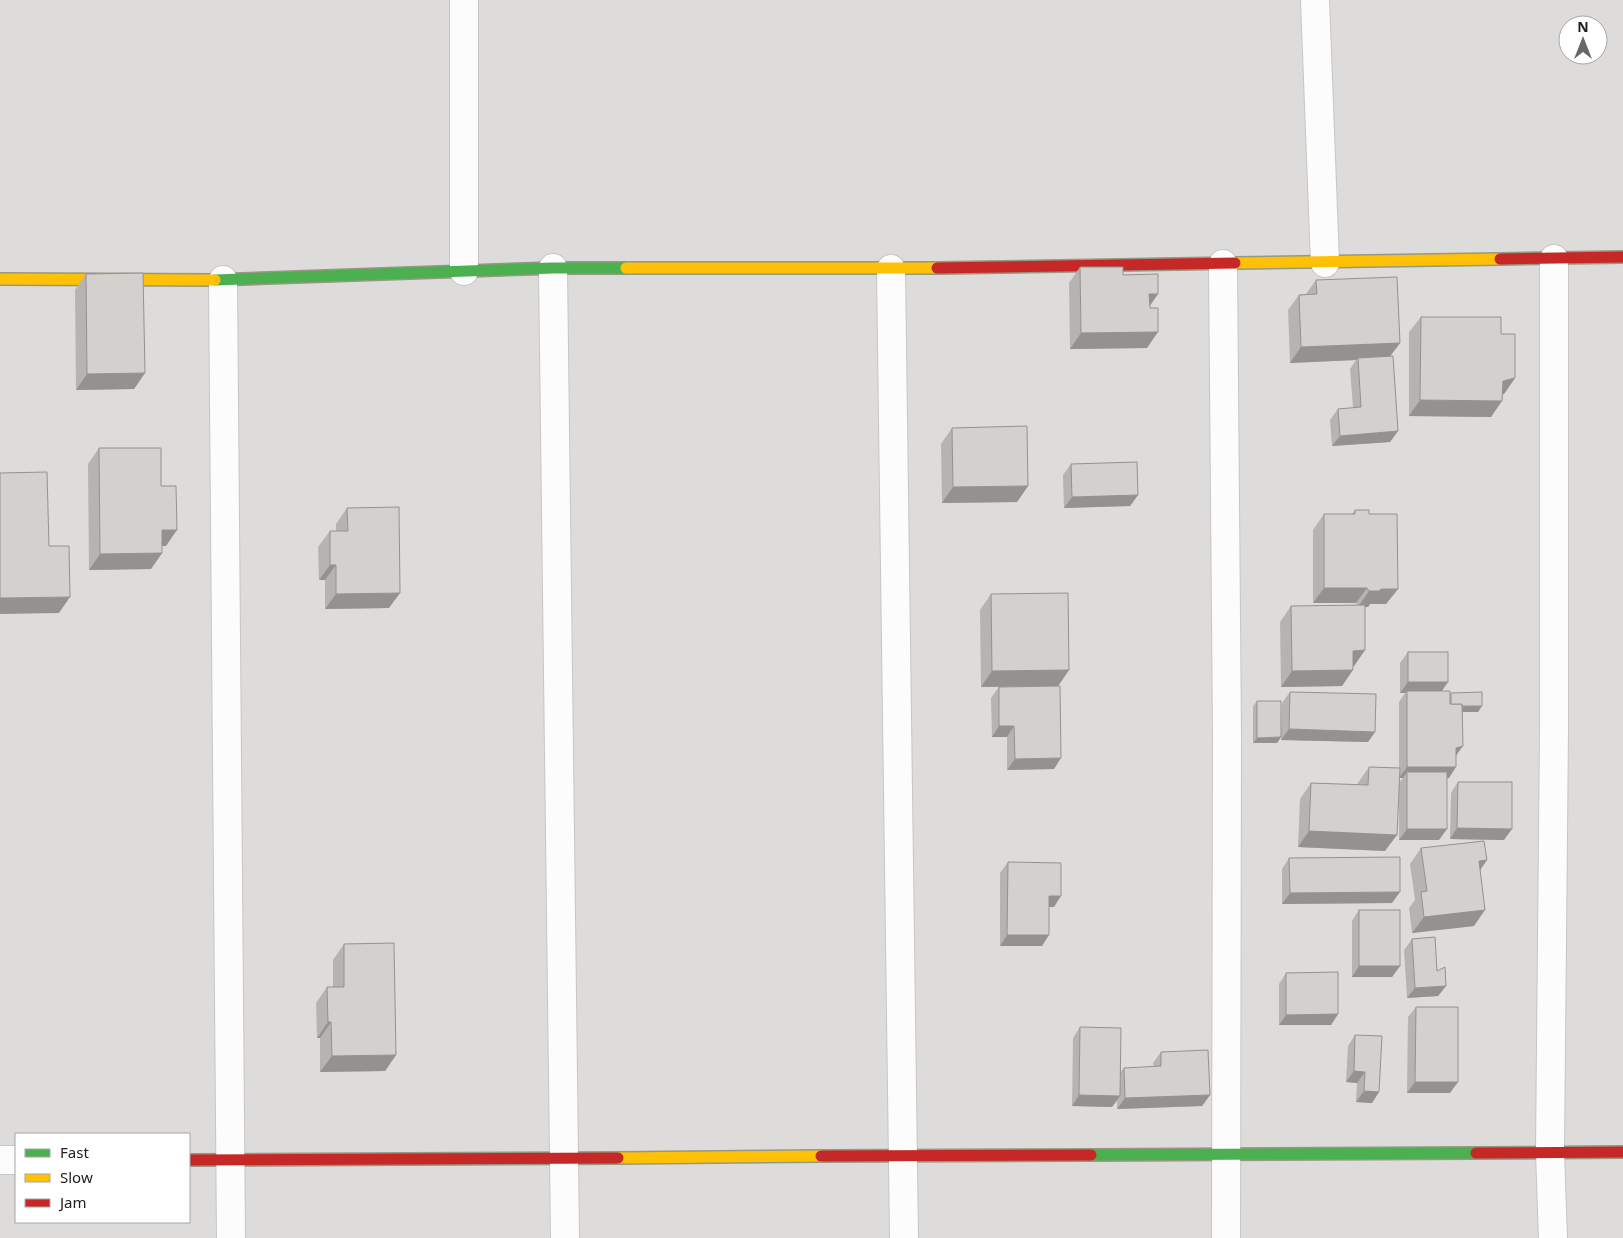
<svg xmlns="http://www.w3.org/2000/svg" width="1623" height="1238" font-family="'Noto Sans',sans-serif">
<rect width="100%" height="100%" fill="#efede9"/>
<path fill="#dedcda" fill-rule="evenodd" d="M0 0H1623V1238H0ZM1568 25H1598V55H1568ZM16 1134H189V1222H16Z"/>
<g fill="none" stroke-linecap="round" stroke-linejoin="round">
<g stroke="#c7c6c5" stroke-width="30">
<g id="street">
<path d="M1315 0 1325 263"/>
<path d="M1223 264 1227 736 1226 1238"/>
<path d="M553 268 565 1238"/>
<path d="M891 269 904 1238"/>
<path d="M464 271V0"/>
<path d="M223 280 231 1238"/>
<path d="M0 1160H16"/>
<path d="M1553 1238 1550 1152 1554 730V259"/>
</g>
</g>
<g stroke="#969881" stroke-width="14">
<g id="fast">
<path d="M215 280 553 268H626"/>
<path d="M1091 1155 1476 1153"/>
</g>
</g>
<g stroke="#969881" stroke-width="14">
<g id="slow">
<path d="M1235 263 1500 259"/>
<path d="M626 268H937"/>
<path d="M0 279 215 280"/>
<path d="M618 1158 821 1156"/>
</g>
</g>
<g stroke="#969881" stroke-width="14">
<g id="jam">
<path d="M1500 259 1623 257"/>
<path d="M937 268 1235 263"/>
<path d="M1476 1153 1623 1152"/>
<path d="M821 1156 1091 1155"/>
<path d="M189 1160 618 1158"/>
</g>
</g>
<use href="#street" stroke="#fdfcfc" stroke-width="28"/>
<use href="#fast" stroke="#4caf50" stroke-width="11"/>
<use href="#slow" stroke="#ffc107" stroke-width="11"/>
<use href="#jam" stroke="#c62828" stroke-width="11"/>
</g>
<g fill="#b5b4b1">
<path d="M1080 267 1123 275 1149 306 1147 348 1070 349 1069 283Z"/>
<path d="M86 274 145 373 134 389 76 390 75 290Z"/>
<path d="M1316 280 1400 343 1390 356 1398 431 1390 442 1332 446 1330 420 1338 409 1353 408 1350 369 1356 360 1290 363 1288 310 1299 295 1306 294Z"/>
<path d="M1421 317 1501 334 1515 378 1504 394H1503L1491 417 1409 416V332Z"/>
<path d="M952 428 1028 486 1017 502 942 503 941 444Z"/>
<path d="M99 448 161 486 166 546H162V553L151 569 89 570 88 464Z"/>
<path d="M1071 464 1138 495 1130 506 1064 508 1063 475Z"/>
<path d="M347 508 389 608 325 609V580H319L318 547 330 531H336V524Z"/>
<path d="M1355 510 1369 514 1398 589 1386 604H1370L1368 607H1365V650L1354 666H1353L1342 686 1281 687 1280 622 1291 606 1357 605 1356 603H1313V530L1324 514H1352Z"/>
<path d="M991 594 1069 670 1058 686 981 687 980 610Z"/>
<path d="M1408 652 1448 682 1442 691 1482 706 1478 712H1463L1456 755 1449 778H1447L1439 840H1399V783L1403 778H1399L1385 851 1298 847 1300 799 1311 783 1357 785 1358 783 1369 767 1399 768V702L1405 693H1400V663Z"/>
<path d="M999 687 1054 769 1007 770V737H992L991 698Z"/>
<path d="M1290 692 1375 732 1368 742 1281 740 1282 703Z"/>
<path d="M1257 701 1281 737 1277 743H1253V706Z"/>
<path d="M1458 782 1504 840 1450 839 1451 793Z"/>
<path d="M1421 848 1487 860 1480 869 1474 926 1412 933 1409 908 1415 900 1410 864Z"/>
<path d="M1289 858 1392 903 1282 904V869Z"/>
<path d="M1008 862 1054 907H1049L1042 946H1000V873Z"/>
<path d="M1359 910 1400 966 1392 977H1352V921Z"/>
<path d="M1412 939 1437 971 1446 986 1438 996 1407 998 1404 950Z"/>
<path d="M344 944 396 1055 385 1071 320 1072V1038H317L316 1003 327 987H333V960Z"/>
<path d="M1286 973 1338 1014 1331 1025H1279V984Z"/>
<path d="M1416 1007 1450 1093H1407L1408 1017Z"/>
<path d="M1080 1027 1120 1072 1124 1068 1154 1067 1153 1063 1161 1052 1210 1095 1202 1106 1117 1109V1101L1112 1107 1072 1106 1073 1038Z"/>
<path d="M1355 1035 1379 1092 1372 1103 1356 1102 1357 1083 1346 1082 1348 1046Z"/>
</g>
<g fill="#949290">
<path d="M1149 294H1158L1147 310Z"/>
<path d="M1158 332 1147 348 1070 349 1081 333Z"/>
<path d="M1400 343 1388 359 1358 358 1356 360 1290 363 1301 347Z"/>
<path d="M145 373 134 389 76 390 87 374Z"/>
<path d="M1515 378 1504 394 1492 397 1503 381Z"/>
<path d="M1420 400 1502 401 1491 417 1409 416Z"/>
<path d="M1398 431 1390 442 1332 446 1340 436Z"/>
<path d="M1028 486 1017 502 942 503 953 487Z"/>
<path d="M1138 495 1130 506 1064 508 1072 497Z"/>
<path d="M162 530H177L166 546H151Z"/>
<path d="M162 553 151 569 89 570 100 554Z"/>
<path d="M330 565H336L325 580H319Z"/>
<path d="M1324 588H1367L1356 603H1313Z"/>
<path d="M1381 589H1398L1386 604H1370L1368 607H1358L1369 591Z"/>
<path d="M400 593 389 608 325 609 336 594Z"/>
<path d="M70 597 59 613 0 614V598Z"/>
<path d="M1365 650 1354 666 1342 667 1353 651Z"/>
<path d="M1069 670 1058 686 981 687 992 671Z"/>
<path d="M1353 670 1342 686 1281 687 1292 671Z"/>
<path d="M1408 682H1448L1440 693 1407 691 1405 693H1400Z"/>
<path d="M1482 706 1478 712H1447L1451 707Z"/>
<path d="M999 726H1014L1007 737H992Z"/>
<path d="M1289 729 1375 732 1368 742 1281 740Z"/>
<path d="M1281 737 1277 743H1253L1257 738Z"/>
<path d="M1463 746 1455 757 1456 748Z"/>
<path d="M1061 758 1054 769 1007 770 1015 759Z"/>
<path d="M1407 767H1456L1449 778H1407V772L1403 778H1399Z"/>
<path d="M1457 828 1512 829 1504 840 1450 839Z"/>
<path d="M1407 829H1447L1439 840H1399Z"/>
<path d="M1309 831 1397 835 1385 851 1298 847Z"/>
<path d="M1487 860 1476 876 1479 861Z"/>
<path d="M1400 892 1392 903 1282 904 1290 893Z"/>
<path d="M1049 896H1061L1054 907H1042Z"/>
<path d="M1485 910 1474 926 1412 933 1424 917Z"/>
<path d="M1007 935H1049L1042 946H1000Z"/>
<path d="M1359 966H1400L1392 977H1352Z"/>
<path d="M1446 986 1438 996 1407 998 1415 988Z"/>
<path d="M1338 1014 1331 1025H1279L1286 1015Z"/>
<path d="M328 1022H331L320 1038H317Z"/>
<path d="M396 1055 385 1071 320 1072 332 1056Z"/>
<path d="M1354 1071 1365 1072 1357 1083 1346 1082Z"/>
<path d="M1415 1082H1458L1450 1093H1407Z"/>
<path d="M1364 1091 1379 1092 1372 1103 1356 1102Z"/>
<path d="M1079 1095 1120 1096 1112 1107 1072 1106Z"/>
<path d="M1210 1095 1202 1106 1117 1109 1125 1098Z"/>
</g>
<g fill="#d3d1ce" stroke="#949290">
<path d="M1080 267H1123V275L1158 274V294H1149L1150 308H1158V332L1081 333Z"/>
<path d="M143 273 145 373 87 374 86 274Z"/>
<path d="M1397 277 1400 343 1301 347 1299 295 1317 294 1316 280Z"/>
<path d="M1421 317H1501V334H1515V378L1503 381 1502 401 1420 400Z"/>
<path d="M1393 356 1398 431 1340 436 1338 409 1361 407 1358 358Z"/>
<path d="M1027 426 1028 486 953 487 952 428Z"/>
<path d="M99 448H161V486H176L177 530H162V553L100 554Z"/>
<path d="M1137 462 1138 495 1072 497 1071 464Z"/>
<path d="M47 472 49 546H69L70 597 0 598V473Z"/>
<path d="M399 507 400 593 336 594V565H330V531H348L347 508Z"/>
<path d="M1355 510H1369V514H1397L1398 589H1381L1379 591H1369L1367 588H1324V514H1355Z"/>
<path d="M1068 593 1069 670 992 671 991 594Z"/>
<path d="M1365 605V650L1353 651V670L1292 671 1291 606Z"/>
<rect x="1408" y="652" width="40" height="30"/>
<path d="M1060 686 1061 758 1015 759 1014 726H999V687Z"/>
<path d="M1407 691H1450V704H1462L1463 746 1456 748V767H1407Z"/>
<path d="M1290 692 1376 694 1375 732 1289 729Z"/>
<path d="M1482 692V706H1462V704H1451V693Z"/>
<path d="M1257 701H1281V737L1257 738Z"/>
<path d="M1369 767 1400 768 1397 835 1309 831 1311 783 1368 785Z"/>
<rect x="1407" y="772" width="40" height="57"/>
<path d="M1458 782H1512V829L1457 828Z"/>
<path d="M1484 841 1487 860 1479 861 1485 910 1424 917 1421 892 1427 891 1421 848Z"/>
<path d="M1400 857V892L1290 893 1289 858Z"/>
<path d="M1008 862 1061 863V896H1049V935H1007Z"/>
<rect x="1359" y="910" width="41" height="56"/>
<path d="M1435 937 1437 971 1445 967 1446 986 1415 988 1412 939Z"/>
<path d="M394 943 396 1055 332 1056 331 1022H328L327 987H344V944Z"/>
<path d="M1338 972V1014L1286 1015V973Z"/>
<path d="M1416 1007H1458V1082H1415Z"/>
<path d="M1080 1027 1121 1028 1120 1096 1079 1095Z"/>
<path d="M1355 1035 1382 1036 1379 1092 1364 1091 1365 1072 1354 1071Z"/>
<path d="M1208 1050 1210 1095 1125 1098 1124 1068 1161 1066V1052Z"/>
</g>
<rect x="15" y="1133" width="175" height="90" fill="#ffffff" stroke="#a6a6a6"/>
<rect x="25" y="1149" width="25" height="8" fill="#4caf50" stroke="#a6a6a6"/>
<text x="60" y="1158" font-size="15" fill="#202020">Fast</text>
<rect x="25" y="1174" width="25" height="8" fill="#ffc107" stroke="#a6a6a6"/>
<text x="60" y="1183" font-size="15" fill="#202020">Slow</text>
<rect x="25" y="1199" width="25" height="8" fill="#c62828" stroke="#a6a6a6"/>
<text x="60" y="1208" font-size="15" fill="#202020">Jam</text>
<g transform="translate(1583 40)"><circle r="24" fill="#ffffff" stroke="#a6a6a6"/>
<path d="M0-4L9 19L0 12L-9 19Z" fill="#686866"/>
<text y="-8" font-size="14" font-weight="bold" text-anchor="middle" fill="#202020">N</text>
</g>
</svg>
